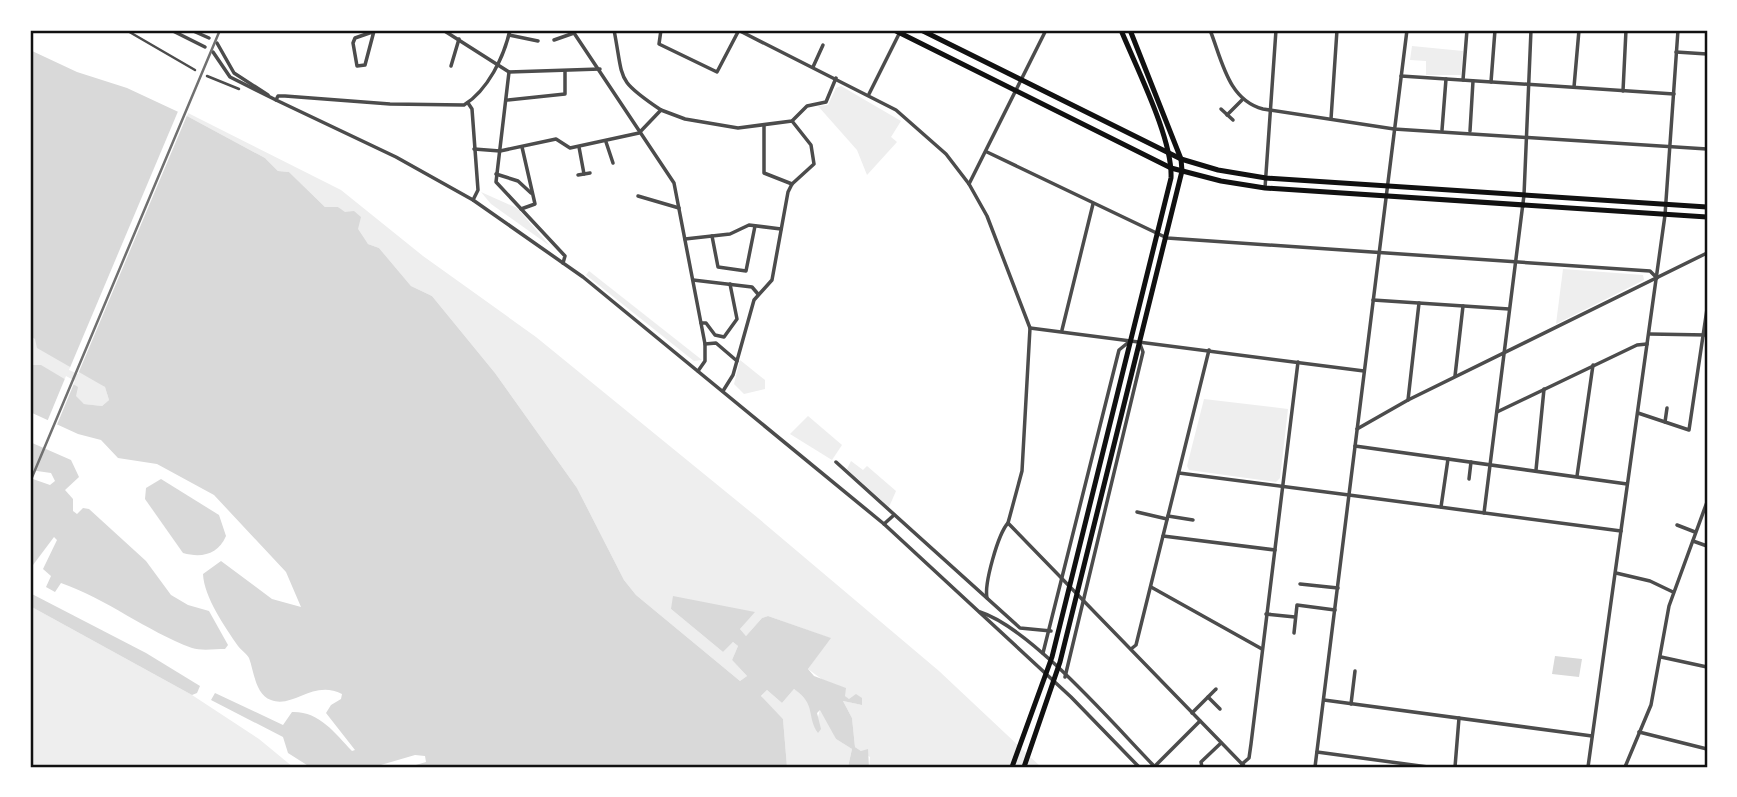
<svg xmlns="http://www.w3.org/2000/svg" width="1737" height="797" font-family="'Archivo Narrow',sans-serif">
<rect width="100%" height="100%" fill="#fff"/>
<g fill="#eee">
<path d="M1412 46 1463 51 1461 75H1426V61L1410 60Z"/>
<path d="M841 86 901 121 891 137 897 142 867 175 857 150 818 106 828 105 836 88Z"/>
<path d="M188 113 341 190 423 256 536 337 758 518 939 671 1041 767H869L870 757 855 747 852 718 843 701 862 705 850 700 808 669 830 638 768 616 762 618 746 636 740 629 754 612 671 609 723 652 733 642 738 646 732 660 747 676 740 681 636 595 624 580 577 488 495 373 432 296 411 286 379 248 368 244 338 207H325L289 172 278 171 265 158 187 116Z"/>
<path d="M481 192 517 208 550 246 491 204Z"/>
<path d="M1563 269 1643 275 1644 280 1556 324Z"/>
<path d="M589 271 702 360 694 361 586 275Z"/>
<path d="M31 336 105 387 109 400 102 406 84 404 30 365Z"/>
<path d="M740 360 765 380V389L744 394 734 384Z"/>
<path d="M1204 399 1288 409 1280 478 1276 482 1189 470 1187 466Z"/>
<path d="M808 416 842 445 832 460 790 434Z"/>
<path d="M851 461 863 470 867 466 896 491 889 507 847 469Z"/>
<path d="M30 606 192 695 259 739 293 767H36L30 764Z"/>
<path d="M794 689C803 695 815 707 813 720L817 721 820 709 824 711 836 739 852 749 848 767H787L783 719 761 697 767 690 782 703Z"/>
</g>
<g fill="#d9d9d9">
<path d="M30 50 77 72 127 88 187 116 265 158 278 171 289 172 325 207H338L345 212 354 211 361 217 358 229 368 244 379 248 411 286 432 296 495 373 577 488 624 580 636 595 740 681 747 676 732 660 738 646 733 642 723 652 671 609 673 596 755 612 740 629 746 636 762 618 768 616 831 638 808 669 814 676 846 688 845 696 849 699 856 694 862 698V705L843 701 852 718 855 747 861 751 868 749 869 767H848L852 749 836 739 820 710 817 713 821 729 818 733C806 716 817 705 794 689L782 703 767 690 761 696 783 719 787 767H409L426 762 425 756 415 755 374 767H310L288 753 283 737 211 700 215 693 283 725 292 712C319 711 335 733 352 751L355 750 326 713 331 705 341 699 342 694C313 679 293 709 271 700 255 694 254 671 249 658 247 654 241 650 238 646 225 627 204 597 203 574L221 561 272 599 301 607 286 572 214 495 157 464 118 458 101 440 78 434 30 412V365H41L78 387 76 396 84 404 102 406 109 400 105 387 37 348 35 339 30 336Z"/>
<path d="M30 442 71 460 79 477 65 490 73 499V511L77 514 83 508 89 509 146 561 171 595 188 605 209 611 228 645 225 649C215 649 201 651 192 648 146 631 107 599 61 583L55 592 46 587 51 576 43 569 57 540 54 537 33 565 30 564V478L50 485 55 481 51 473 30 470Z"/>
<path d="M161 479 219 515 226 536C218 555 201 558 183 553L145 499 146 488Z"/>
<path d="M30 593 146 653 200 686 197 693 192 695 30 606Z"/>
<path d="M1555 656 1582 659 1579 677 1552 674Z"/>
</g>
<g fill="#fff">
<path d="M179 109 188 113 78 374 69 370Z"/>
<path d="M66 376 75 381 56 427 47 422Z"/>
</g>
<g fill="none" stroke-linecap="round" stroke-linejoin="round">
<g stroke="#4c4c4c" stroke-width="2.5">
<path d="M126 30 195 70"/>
<path d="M207 76 239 89"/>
</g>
<g stroke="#4c4c4c" stroke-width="3.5">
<path d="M171 30 205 47"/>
<path d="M191 30 209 38"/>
<path d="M443 30 509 72 496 182 565 256 563 263"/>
<path d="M572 30 674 183 705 344V361L698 371"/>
<path d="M614 30C624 81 615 79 661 110"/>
<path d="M661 30 659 44 717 72 739 30"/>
<path d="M1210 30C1222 60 1228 100 1263 109L1394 129 1707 149"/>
<path d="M374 31 365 65 357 66 353 43 355 38 378 30"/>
<path d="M509 35 538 41"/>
<path d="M554 40 574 33"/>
<path d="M217 43 234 73 268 95"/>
<path d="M213 52 230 77 276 100 278 96H285L390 104 464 105C488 90 504 57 510 30"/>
<path d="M1676 52 1707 54"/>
<path d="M451 66 459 39"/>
<path d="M813 67 823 45"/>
<path d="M509 72 600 69"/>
<path d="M1401 76 1674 94"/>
<path d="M1463 80 1467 30"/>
<path d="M1491 82 1495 30"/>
<path d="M1574 87 1579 30"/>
<path d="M1623 91 1626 30"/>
<path d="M507 100 565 94V71"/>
<path d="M468 103 472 109 478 190 473 200"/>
<path d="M1221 109 1233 120"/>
<path d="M1227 115 1242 100"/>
<path d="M1331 119 1337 30"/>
<path d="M764 125V173L792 184"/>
<path d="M1442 130 1446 79"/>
<path d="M1470 131 1473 81"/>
<path d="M606 142 613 163"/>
<path d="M579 147 584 174"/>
<path d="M474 149 500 151 556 139 570 148 639 133 661 110 685 119 738 128 792 121 807 106 826 102 836 78"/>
<path d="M987 152 1167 238 1650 271 1657 278"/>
<path d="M496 174 518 181 531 193"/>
<path d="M578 175 590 173"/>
<path d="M1265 188 1276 30"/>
<path d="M638 196 679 208"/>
<path d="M521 209 535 204 522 147"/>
<path d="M712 236 718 267 746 271 755 226"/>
<path d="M685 239 730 234 749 225 781 229"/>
<path d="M693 280 752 287 758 294"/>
<path d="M1373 300 1509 309"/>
<path d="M701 323H706L715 335 724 337 737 319 730 284"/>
<path d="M1062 330 1093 204"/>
<path d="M1649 334 1707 335"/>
<path d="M705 344 716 343 737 361"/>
<path d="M1455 376 1463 306"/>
<path d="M723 391 733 375 754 300 772 280 788 192 792 184 814 164 811 145 792 121"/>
<path d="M1408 400 1419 303"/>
<path d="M1497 412 1637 345 1647 344"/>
<path d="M1638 413 1689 430 1707 309"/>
<path d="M1665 422 1667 408"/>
<path d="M1357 429 1408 400 1707 253"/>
<path d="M1355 446 1627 484"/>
<path d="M836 462 1020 628 1051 631"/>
<path d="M1536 470 1544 389"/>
<path d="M1179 473 1349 495"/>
<path d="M1577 476 1593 365"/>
<path d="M1469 479 1471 462"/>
<path d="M1441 507 1448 459"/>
<path d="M1137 512 1167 519"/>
<path d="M1168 516 1193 520"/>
<path d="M884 524 894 515"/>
<path d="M1677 525 1695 532"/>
<path d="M1163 536 1275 550"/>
<path d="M1693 541 1707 546"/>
<path d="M1616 573 1650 581 1673 592"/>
<path d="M1300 584 1338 588"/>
<path d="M1151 587 1262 649"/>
<path d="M987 598C984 584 998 534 1008 523"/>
<path d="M980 612C1031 628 1115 726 1155 767"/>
<path d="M1266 614 1295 617"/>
<path d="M1294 633 1297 605 1335 610"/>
<path d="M1131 649 1136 645 1209 350"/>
<path d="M1043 653 1119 350 1130 341"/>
<path d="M1661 657 1707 667"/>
<path d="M1065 677 1143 352 1140 344"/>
<path d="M1208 697 1220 709"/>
<path d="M1324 700 1592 736"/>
<path d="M1351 704 1355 671"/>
<path d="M1192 713 1216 689"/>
<path d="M1639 732 1707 749"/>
<path d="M1317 752 1428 767"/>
<path d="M1242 764 1249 758 1251 744 1298 362"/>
<path d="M1154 767 1200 721"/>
<path d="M1202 767 1201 762 1221 743"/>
<path d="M1455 767 1459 718"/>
<path d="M1625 767 1651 705 1669 606 1707 502"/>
</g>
<g stroke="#4c4c4c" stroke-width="3.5">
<path d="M738 30 896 110 946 154 969 184 987 216 1030 328 1022 471 1008 523 1245 767"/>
<path d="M869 94 901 30"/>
<path d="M276 100 396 157 473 200 583 277 884 524 1071 697 1139 767"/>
<path d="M969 184 1046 30"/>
<path d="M1030 328 1364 371"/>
<path d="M1349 495 1621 531"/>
<path d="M1484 513 1524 195 1531 30"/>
<path d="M1315 767 1407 30"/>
<path d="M1588 767 1665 215 1678 30"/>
</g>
<g stroke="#111" stroke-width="5">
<path d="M894 30 1171 168 1221 181 1265 188 1707 217"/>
<path d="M921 30 1181 159 1218 170 1266 178 1707 207"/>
<path d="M1012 767 1052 657 1171 178C1173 139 1136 67 1121 30"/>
<path d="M1024 767 1060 662 1182 171 1181 159 1130 30"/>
</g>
<path stroke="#707070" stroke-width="2.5" d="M30 482 220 30"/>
</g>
<rect width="1737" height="797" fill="none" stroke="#ffffff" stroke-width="63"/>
<rect x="32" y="32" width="1674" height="734" fill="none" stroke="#111" stroke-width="2.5"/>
</svg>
